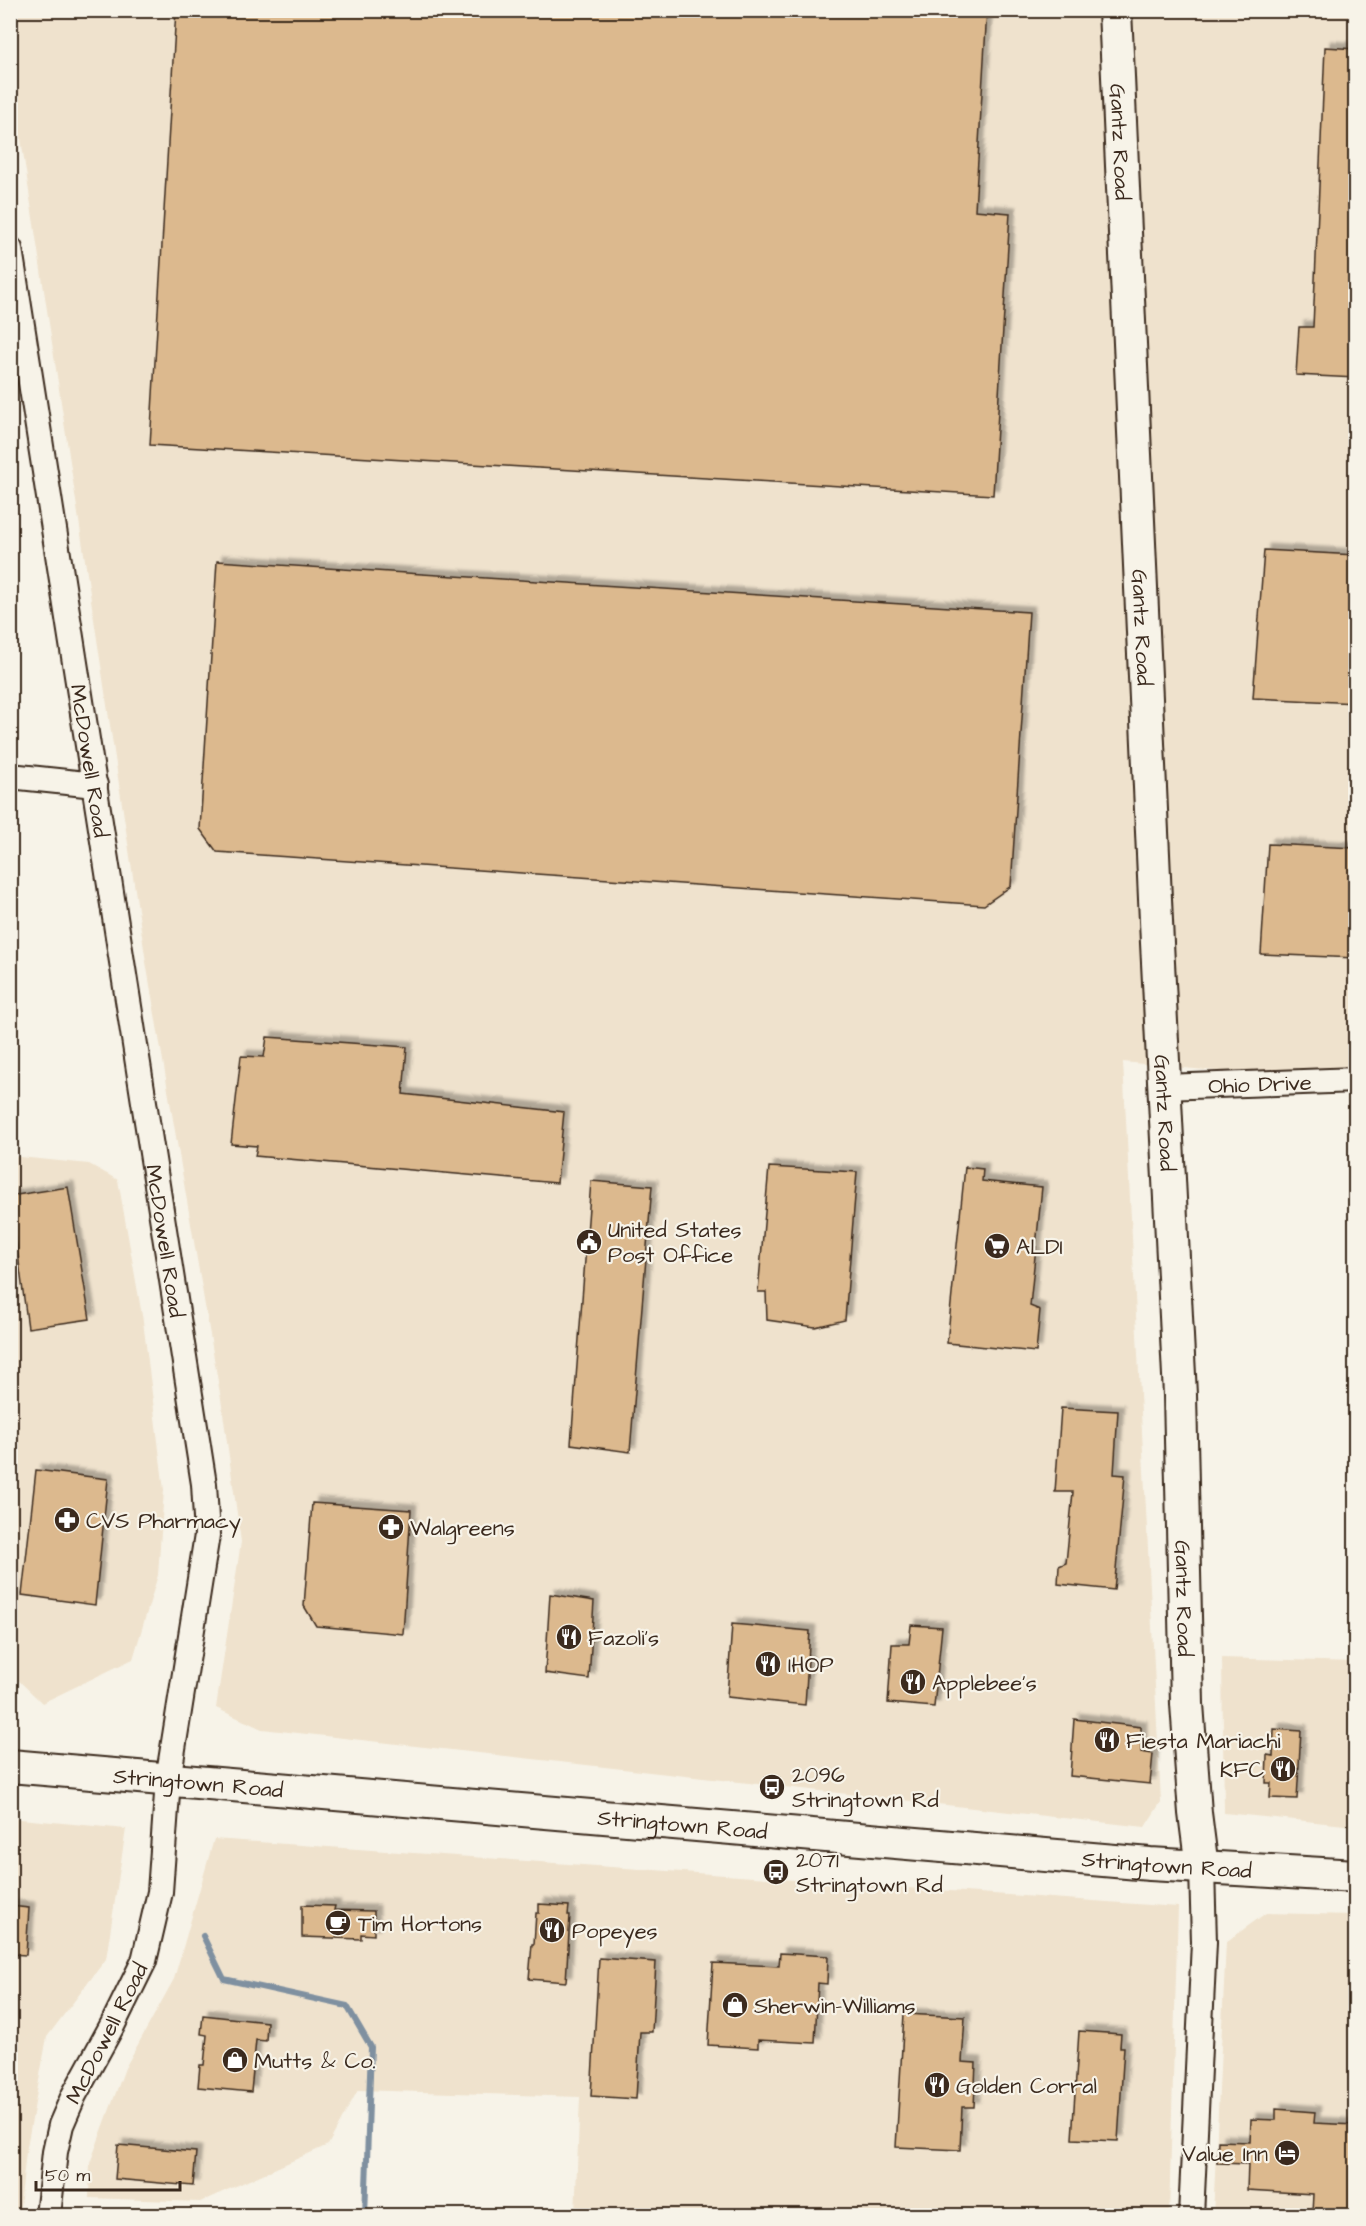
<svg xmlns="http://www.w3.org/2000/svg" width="1366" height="2226" font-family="'Architects Daughter',sans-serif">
<defs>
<filter id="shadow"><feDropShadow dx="5.5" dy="-5.5" stdDeviation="1.5" flood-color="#0004"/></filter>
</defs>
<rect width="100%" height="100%" fill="#f7f3e8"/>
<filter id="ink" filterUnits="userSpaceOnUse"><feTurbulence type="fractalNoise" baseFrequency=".0167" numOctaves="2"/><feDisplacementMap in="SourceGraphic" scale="12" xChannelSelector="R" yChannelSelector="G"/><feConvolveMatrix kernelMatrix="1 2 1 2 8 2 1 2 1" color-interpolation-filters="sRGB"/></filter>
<g filter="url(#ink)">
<g fill="#efe2cd">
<path d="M10 11H1355V1068L1225 1072 1123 1062 1161 1802 1145 1827 262 1729 216 1708 241 1542 221 1399 146 962 11 73Z"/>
<path d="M10 1156 89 1164 118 1180 143 1321 164 1490 158 1575 133 1659 42 1703 11 1673Z"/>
<path d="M1222 1658 1355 1662V1826L1224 1813Z"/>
<path d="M10 1818 126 1829 106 1959 47 2037 26 2152 19 2216 10 2215Z"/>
<path d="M214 1839 1178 1907 1169 2215H575L580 2097 358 2090 328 2145 200 2202 89 2198 90 2163 125 2068 174 1979Z"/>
<path d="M1266 1913 1355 1915V2215L1213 2216 1226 1942Z"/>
</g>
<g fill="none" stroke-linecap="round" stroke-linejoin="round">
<path stroke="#7f90a0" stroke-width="6" d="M203 1936 224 1979 347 2006 371 2047 365 2216"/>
</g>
<g fill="#dcb98e" stroke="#3b2a1e" stroke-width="1.5" filter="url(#shadow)">
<path d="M176 10H987L975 210 1010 213 993 495 150 445Z"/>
<path d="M1325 47 1356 49V378L1296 375 1299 327H1313Z"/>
<path d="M1264 550 1356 555V703L1253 698Z"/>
<path d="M217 561 1029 612 1011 886 984 905 217 852 200 829Z"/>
<path d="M1268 844 1356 848V958L1261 954Z"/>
<path d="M267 1037 407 1047 403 1094 564 1112 557 1183 255 1156 257 1146 231 1144 241 1056 264 1057Z"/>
<path d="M769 1167 857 1172 845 1320 815 1327 767 1320 766 1292H758Z"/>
<path d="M965 1167 983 1169 982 1181 1042 1187 1030 1306 1040 1310 1036 1352 947 1343Z"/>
<path d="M591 1181 652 1186 630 1452 571 1444Z"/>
<path d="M68 1187 90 1319 28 1328 10 1196Z"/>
<path d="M1061 1408 1118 1411 1114 1474 1125 1475 1114 1590 1058 1584 1059 1566 1066 1563 1073 1492H1055Z"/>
<path d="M36 1470 108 1479 95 1605 22 1595Z"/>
<path d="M312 1503 411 1510 403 1634 316 1626 304 1606Z"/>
<path d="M550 1594 594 1601 589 1679 545 1673Z"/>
<path d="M732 1624 810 1631 805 1705 727 1697Z"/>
<path d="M911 1625 942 1627 934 1707 888 1703 892 1644H909Z"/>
<path d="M1074 1719 1141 1727V1752L1153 1754 1150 1784 1070 1776Z"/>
<path d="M1274 1729 1301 1731 1297 1799 1270 1798 1271 1783H1266L1267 1755 1273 1756Z"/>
<path d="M539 1904 569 1906 568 1915H570L566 1982 529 1979 532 1944H534L536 1913H539Z"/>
<path d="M302 1905 335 1906 334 1910 374 1911V1935L361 1934V1939L302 1937Z"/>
<path d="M10 1906 29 1908 26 1955 10 1954Z"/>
<path d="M780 1953 828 1956 827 1984 818 1983 815 2043 758 2040V2048L708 2045 713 1963 779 1966Z"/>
<path d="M599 1958 656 1962 652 2032H640L636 2099 591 2096Z"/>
<path d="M904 2014 965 2017 962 2062 976 2063 974 2107H962L960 2150 896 2147Z"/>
<path d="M203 2015 267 2022 266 2041 256 2040 251 2092 198 2087 200 2065H204L207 2035 201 2034Z"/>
<path d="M1079 2031 1121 2034 1120 2047H1124L1118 2141 1072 2139Z"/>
<path d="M1276 2109 1315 2112 1314 2123 1356 2125 1354 2214 1312 2212 1313 2194 1247 2190 1248 2164 1217 2163 1218 2141 1250 2142 1251 2119 1276 2120Z"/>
<path d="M118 2145 196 2152 193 2186 115 2179Z"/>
</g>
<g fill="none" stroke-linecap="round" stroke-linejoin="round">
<g stroke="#3b2a1e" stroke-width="28">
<g id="minor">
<path id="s1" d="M10 249 204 1484 207 1535 168 1780 160 1892 144 1961 113 2024 74 2095 61 2125 55 2152 48 2216"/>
<path d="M10 776 95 785"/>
<path id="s2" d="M1164 1087 1356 1080"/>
<path d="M1191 2216 1204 1942 1202 1868"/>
</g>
</g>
<g stroke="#3b2a1e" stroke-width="36">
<g id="major">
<path id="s3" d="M1115 10 1157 943 1180 1395 1187 1704 1195 1813 1202 1868"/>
<path id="s4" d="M10 1766 1150 1864 1356 1876"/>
</g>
</g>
<use href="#minor" stroke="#f7f3e8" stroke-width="24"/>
<use href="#major" stroke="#f7f3e8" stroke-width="32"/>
</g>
</g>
<defs>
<g id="civic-disc" transform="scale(1.35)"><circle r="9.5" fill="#3b2a1e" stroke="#f7f3e8"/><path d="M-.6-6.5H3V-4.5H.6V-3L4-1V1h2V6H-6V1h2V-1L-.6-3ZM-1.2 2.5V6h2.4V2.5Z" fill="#fff"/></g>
<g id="supermarket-disc" transform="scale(1.35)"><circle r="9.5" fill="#3b2a1e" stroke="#f7f3e8"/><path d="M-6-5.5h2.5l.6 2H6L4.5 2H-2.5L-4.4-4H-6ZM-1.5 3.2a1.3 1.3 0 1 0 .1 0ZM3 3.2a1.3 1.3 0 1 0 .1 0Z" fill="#fff"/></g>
<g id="pharmacy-disc" transform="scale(1.35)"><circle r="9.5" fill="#3b2a1e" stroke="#f7f3e8"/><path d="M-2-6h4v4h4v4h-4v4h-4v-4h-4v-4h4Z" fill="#fff"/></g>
<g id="restaurant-disc" transform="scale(1.35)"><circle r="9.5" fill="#3b2a1e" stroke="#f7f3e8"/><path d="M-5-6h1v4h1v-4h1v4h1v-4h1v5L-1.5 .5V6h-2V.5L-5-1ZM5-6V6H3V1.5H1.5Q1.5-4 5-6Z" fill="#fff"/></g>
<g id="bus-disc" transform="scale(1.35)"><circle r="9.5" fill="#3b2a1e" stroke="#f7f3e8"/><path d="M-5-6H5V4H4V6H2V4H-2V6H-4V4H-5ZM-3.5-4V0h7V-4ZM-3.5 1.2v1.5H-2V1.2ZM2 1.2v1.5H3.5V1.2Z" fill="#fff"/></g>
<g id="cafe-disc" transform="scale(1.35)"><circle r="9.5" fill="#3b2a1e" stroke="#f7f3e8"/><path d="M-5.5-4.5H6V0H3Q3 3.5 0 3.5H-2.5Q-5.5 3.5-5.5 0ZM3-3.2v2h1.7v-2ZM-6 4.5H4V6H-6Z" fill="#fff"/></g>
<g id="shop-disc" transform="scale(1.35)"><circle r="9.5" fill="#3b2a1e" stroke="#f7f3e8"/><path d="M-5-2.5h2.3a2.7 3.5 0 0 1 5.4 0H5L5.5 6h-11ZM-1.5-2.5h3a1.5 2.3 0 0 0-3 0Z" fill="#fff"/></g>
<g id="hotel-disc" transform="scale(1.35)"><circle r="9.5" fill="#3b2a1e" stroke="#f7f3e8"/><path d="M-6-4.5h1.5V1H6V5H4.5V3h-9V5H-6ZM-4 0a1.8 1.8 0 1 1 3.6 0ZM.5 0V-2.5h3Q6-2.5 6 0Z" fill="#fff"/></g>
</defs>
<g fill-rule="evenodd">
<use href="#civic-disc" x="589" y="1242"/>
<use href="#supermarket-disc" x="997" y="1246"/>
<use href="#pharmacy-disc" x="67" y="1520"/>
<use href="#pharmacy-disc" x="391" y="1527"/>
<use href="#restaurant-disc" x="569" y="1637"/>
<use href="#restaurant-disc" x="768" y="1664"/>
<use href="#restaurant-disc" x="913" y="1682"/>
<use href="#restaurant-disc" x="1107" y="1740"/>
<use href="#restaurant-disc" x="1283" y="1769"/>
<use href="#bus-disc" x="772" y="1787"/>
<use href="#bus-disc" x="776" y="1872"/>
<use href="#cafe-disc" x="338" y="1923"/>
<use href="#restaurant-disc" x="552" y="1930"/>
<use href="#shop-disc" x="735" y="2005"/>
<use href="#shop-disc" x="235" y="2060"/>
<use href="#restaurant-disc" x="937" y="2085"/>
<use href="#hotel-disc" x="1287" y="2153"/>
</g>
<g text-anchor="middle" stroke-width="4.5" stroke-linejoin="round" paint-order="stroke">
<g font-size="22" fill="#3b2a1e" stroke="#f7f3e8">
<text dy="8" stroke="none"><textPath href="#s3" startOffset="132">Gantz Road</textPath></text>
<text dy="8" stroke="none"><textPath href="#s3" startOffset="618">Gantz Road</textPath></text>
<text dy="8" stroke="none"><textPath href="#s1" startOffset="518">McDowell Road</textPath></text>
<text dy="8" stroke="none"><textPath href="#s2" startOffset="96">Ohio Drive</textPath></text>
<text dy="8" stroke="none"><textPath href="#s3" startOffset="1104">Gantz Road</textPath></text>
<text dy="8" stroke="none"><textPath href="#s1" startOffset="1004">McDowell Road</textPath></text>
<text dy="8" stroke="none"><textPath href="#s3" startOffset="1590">Gantz Road</textPath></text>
<text dy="8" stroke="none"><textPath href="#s4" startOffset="189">Stringtown Road</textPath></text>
<text dy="8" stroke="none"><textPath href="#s4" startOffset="675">Stringtown Road</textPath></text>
<text dy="8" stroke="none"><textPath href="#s4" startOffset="1161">Stringtown Road</textPath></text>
<text transform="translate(106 2033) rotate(-63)" y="8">McDowell Road</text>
</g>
<g font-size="22" fill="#3b2a1e" stroke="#f7f3e8" text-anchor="start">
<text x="608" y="1237">United States<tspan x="608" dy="25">Post Office</tspan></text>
<text x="1016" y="1254">ALDI</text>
<text x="86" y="1528">CVS Pharmacy</text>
<text x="410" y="1535">Walgreens</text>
<text x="588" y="1645">Fazoli's</text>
<text x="788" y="1672">IHOP</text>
<text x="932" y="1690">Applebee's</text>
<text x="1126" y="1748">Fiesta Mariachi</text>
<text x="1264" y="1777" text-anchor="end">KFC</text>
<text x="792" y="1782">2096<tspan x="792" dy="25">Stringtown Rd</tspan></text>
<text x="796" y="1867">2071<tspan x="796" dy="25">Stringtown Rd</tspan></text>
<text x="358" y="1931">Tim Hortons</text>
<text x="572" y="1938">Popeyes</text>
<text x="754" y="2013">Sherwin-Williams</text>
<text x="254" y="2068">Mutts &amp; Co.</text>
<text x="956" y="2093">Golden Corral</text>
<text x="1268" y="2161" text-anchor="end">Value Inn</text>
</g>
</g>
<rect width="1366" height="2226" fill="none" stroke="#f7f3e8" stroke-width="36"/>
<rect x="18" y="18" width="1330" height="2190" fill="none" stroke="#3b2a1e" stroke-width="2" filter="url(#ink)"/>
<path d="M36 2181v9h144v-9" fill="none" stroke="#3b2a1e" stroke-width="3"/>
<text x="45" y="2181" font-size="18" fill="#3b2a1e" stroke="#f7f3e8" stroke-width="4.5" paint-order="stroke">50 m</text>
</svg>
